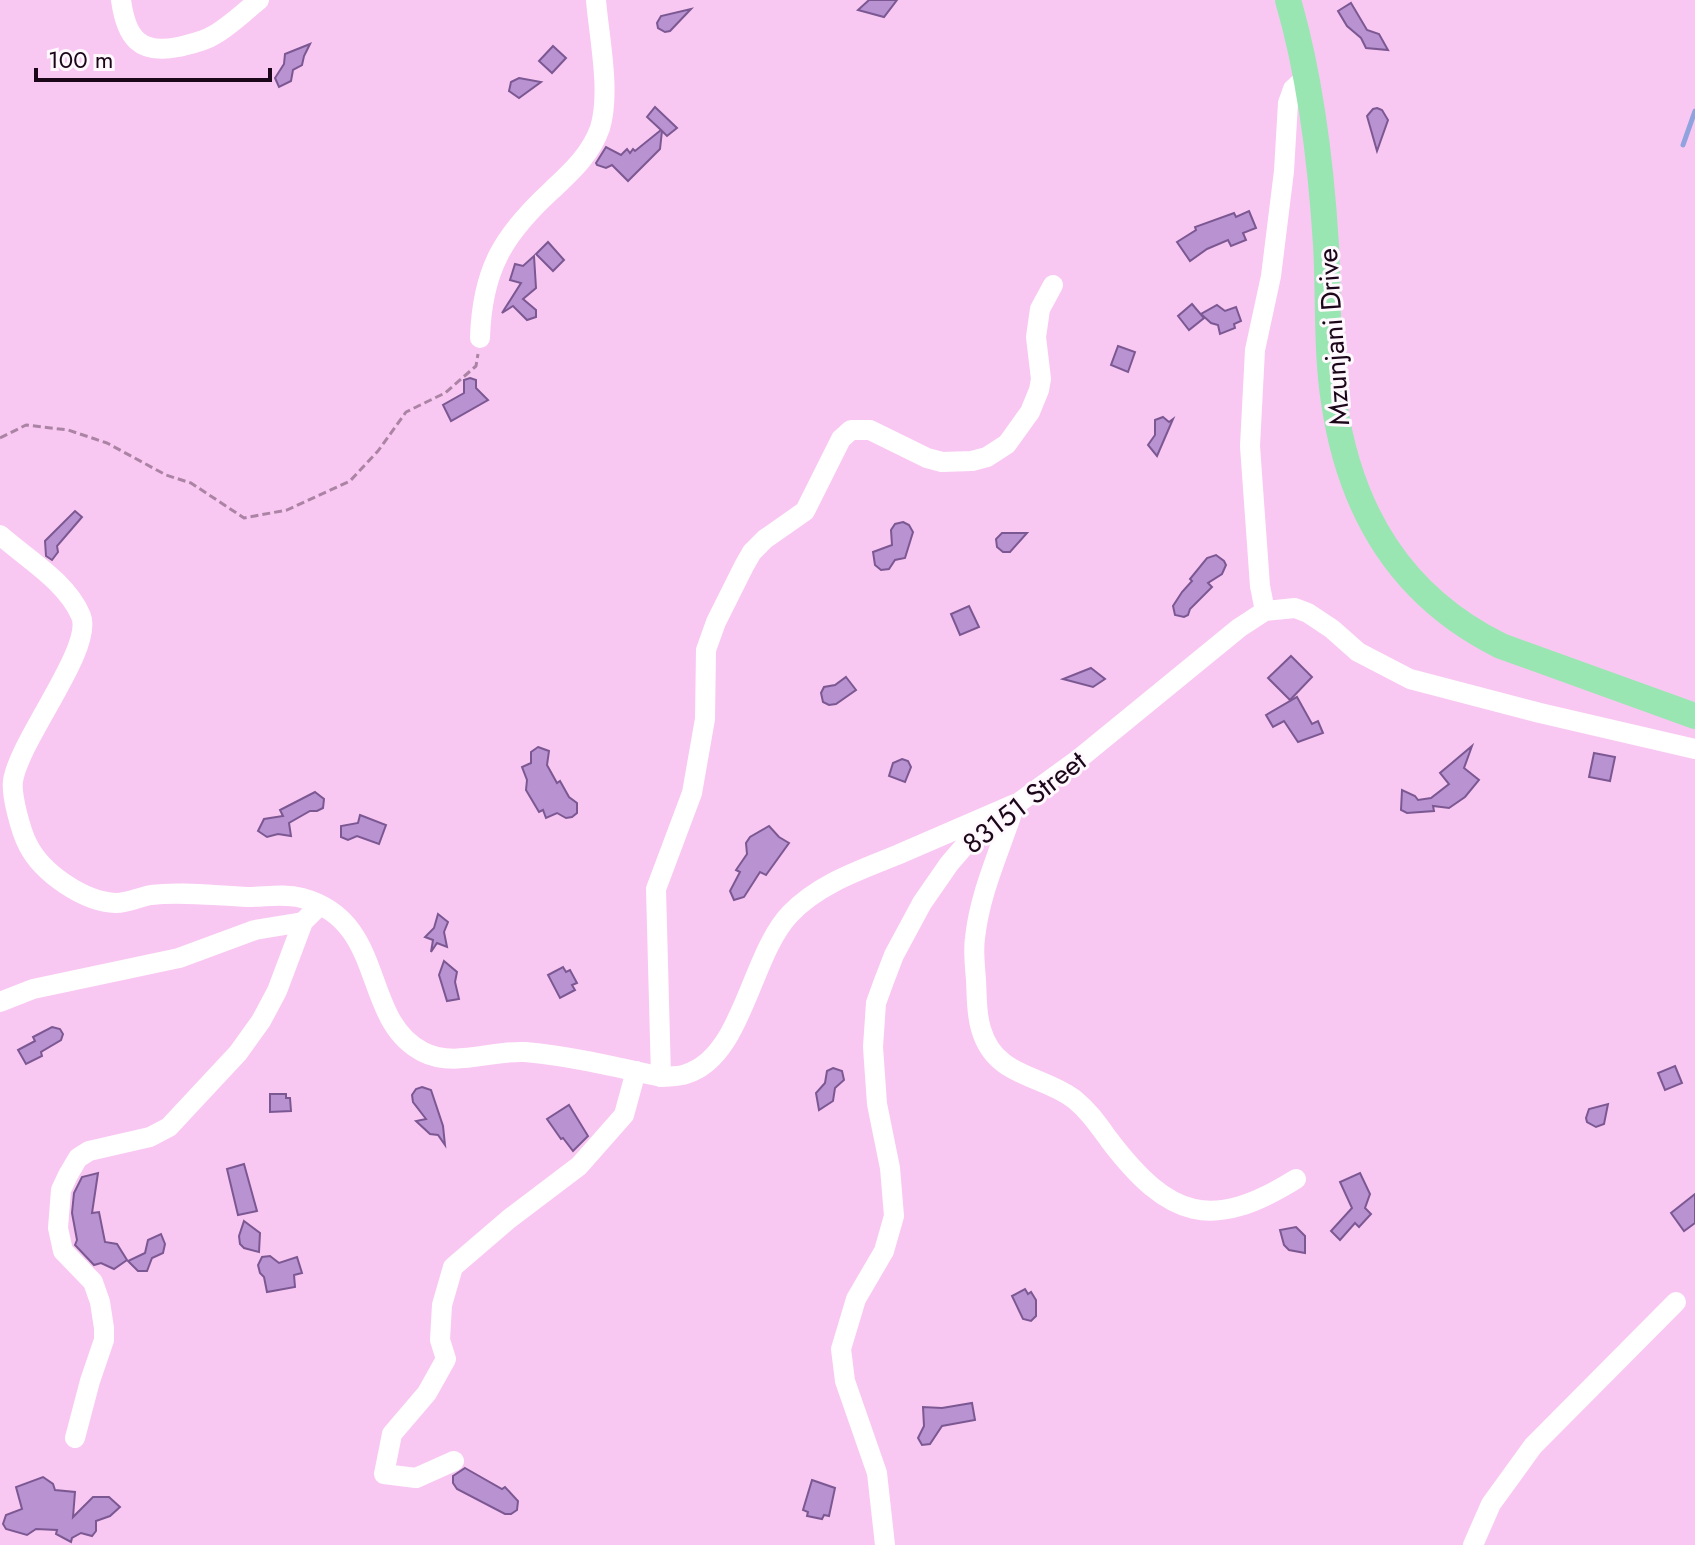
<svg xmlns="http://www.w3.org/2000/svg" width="1695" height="1545" font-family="Jost,sans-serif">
<rect width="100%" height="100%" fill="#f9c8f2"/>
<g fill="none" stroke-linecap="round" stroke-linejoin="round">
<path stroke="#90a3de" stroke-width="5" d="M1683 145 1695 111"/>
</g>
<g fill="#b892d1" stroke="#7c5893" stroke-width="2">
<path d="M869 0H897L884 17 858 10Z"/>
<path d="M1351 3 1367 30 1379 34 1388 50 1366 48 1361 38 1347 26 1338 11Z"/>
<path d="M691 9 670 31 665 32 658 28 657 23 661 16Z"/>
<path d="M310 44 304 56 302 65 293 70 291 81 279 87 275 78 284 64 285 54Z"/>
<path d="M553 46 566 58 552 73 539 61Z"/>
<path d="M519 78 541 82 519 98 509 91 511 82Z"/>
<path d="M655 107 677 128 667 136 662 131 660 149 628 181 612 165 606 168 597 165 596 163 606 147 621 155 627 149 630 153 633 149 635 151 661 130 647 117Z"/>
<path d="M1377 108 1382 110 1388 120 1377 151 1367 116 1373 109Z"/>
<path d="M1249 211 1256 228 1243 233 1246 240 1231 246 1228 240 1207 249 1190 261 1177 242 1196 230 1195 227 1234 213 1236 217Z"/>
<path d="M548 242 564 260 553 271 536 254Z"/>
<path d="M534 256 536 288 523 299 536 310V317L527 320 513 306 502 313 521 283 510 280 515 264 523 266Z"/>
<path d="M1192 304 1204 318 1189 330 1178 316Z"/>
<path d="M1217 305 1225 311 1236 307 1241 321 1234 324 1235 328 1220 334 1218 325 1211 323 1201 314Z"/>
<path d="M1118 346 1135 352 1128 372 1111 365Z"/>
<path d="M470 378 476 380V388L488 400 451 421 443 405 464 393V380Z"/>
<path d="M1163 417 1169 422 1173 419 1157 456 1148 445 1155 435V420Z"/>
<path d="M75 511 82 517 57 546 58 552 52 560 46 556 45 541Z"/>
<path d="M903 522 909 525 913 532 905 558 895 560 889 569 881 570 875 565 873 552 892 545 891 530 895 524Z"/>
<path d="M1002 533H1027L1010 552H1003L997 547 996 539Z"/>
<path d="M1216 555 1224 561 1226 565 1222 574 1208 583 1212 587 1190 609 1188 615 1184 617 1175 615 1173 606 1182 592 1192 581 1190 579 1207 558Z"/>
<path d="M969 606 979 627 960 635 951 614Z"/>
<path d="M1291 656 1312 677 1290 700 1268 678Z"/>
<path d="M1091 668 1105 679 1093 687 1063 679Z"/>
<path d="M846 677 856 690 836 704 829 705 823 702 821 693 824 687 835 685Z"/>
<path d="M1297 697 1312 724 1318 721 1323 733 1298 742 1284 721 1273 727 1266 715Z"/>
<path d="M1472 746 1464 768 1479 780 1465 797 1449 808 1433 806 1434 811 1407 813 1401 810 1402 790 1415 796 1418 800 1431 798 1449 784 1440 773Z"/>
<path d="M538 747 549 751 547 765 557 783 560 781 569 797 577 803V813L572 817 566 818 557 813 546 818 543 810 539 812 526 790 527 780 522 767 531 763V752Z"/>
<path d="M1594 753 1615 757 1610 781 1589 777Z"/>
<path d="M902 759 908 761 911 767 905 782 889 776 893 763Z"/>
<path d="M315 792 324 799 323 808 317 811H310L289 823 291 836 278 834 267 837 258 831 264 819 283 816 280 810Z"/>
<path d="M360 815 386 825 379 844 357 836 348 840 341 837V826L358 823Z"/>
<path d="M769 826 779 837 789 843 766 875 760 872 744 897 734 900 730 891 740 872 736 870 747 854 746 843 750 837Z"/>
<path d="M438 914 448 922 444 932 447 947 437 943 431 952 433 940 425 937 434 928Z"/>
<path d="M444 961 457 972 455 982 459 999 447 1001 439 975Z"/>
<path d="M563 967 566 972 570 970 577 983 572 985 575 990 560 998 548 975Z"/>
<path d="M52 1027 60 1029 63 1034 61 1040 41 1052 42 1056 26 1064 18 1050 35 1041 33 1037Z"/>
<path d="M1675 1066 1682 1083 1665 1090 1658 1073Z"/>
<path d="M833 1068 842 1071 844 1080 835 1088 833 1101 819 1110 816 1093 825 1083 827 1071Z"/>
<path d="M422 1087 431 1090 443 1126 445 1145 438 1135 430 1134 416 1121 426 1119 413 1102 412 1095 416 1089Z"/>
<path d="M270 1094H286V1098H290L291 1111 270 1112Z"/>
<path d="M1608 1104 1604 1124 1596 1127 1587 1122 1586 1118 1589 1109Z"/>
<path d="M569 1105 588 1136 573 1151 563 1138 561 1139 547 1119Z"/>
<path d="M244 1164 257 1211 238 1215 227 1169Z"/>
<path d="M98 1173 92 1213 99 1212 105 1242 117 1244 127 1260 114 1269 101 1263 94 1265 75 1245 77 1240 72 1213 74 1193 82 1177Z"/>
<path d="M1360 1173 1370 1194 1365 1208 1371 1214 1359 1227 1355 1223 1340 1240 1331 1231 1352 1208 1340 1182Z"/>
<path d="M1695 1194V1223L1684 1231 1671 1213Z"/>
<path d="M244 1221 260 1233 259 1252 244 1248 240 1244 239 1236Z"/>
<path d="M1296 1227 1305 1236V1253L1289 1250 1284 1245 1280 1230Z"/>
<path d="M161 1234 165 1244 163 1253 152 1258 147 1271H138L128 1261 145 1253 148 1240Z"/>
<path d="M270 1256 279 1263 297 1257 302 1273 294 1275 295 1287 267 1292 264 1277 260 1273 258 1265 262 1257Z"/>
<path d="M1025 1289 1028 1294 1031 1292 1036 1300V1316L1031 1321 1023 1319 1012 1296Z"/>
<path d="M972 1403 975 1420 942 1426 930 1444 922 1445 918 1438 924 1426 923 1407 942 1408Z"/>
<path d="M465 1468 502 1489 505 1487 518 1501 517 1510 511 1514H505L457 1489 453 1483V1476Z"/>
<path d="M43 1477 53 1484 55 1490 75 1492 73 1517 93 1497H109L120 1507 110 1516 96 1521V1531L92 1536 81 1533 72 1538 71 1542 56 1534 57 1530 36 1529 27 1535 6 1529 3 1524 6 1515 22 1509 16 1487Z"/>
<path d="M812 1480 835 1488 829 1516 824 1515 822 1519 807 1516 808 1512 803 1510Z"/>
</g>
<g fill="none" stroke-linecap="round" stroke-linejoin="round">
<path stroke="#ab84a5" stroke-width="3" stroke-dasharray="8 4" stroke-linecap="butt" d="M0 438 26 425 68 430 107 443 166 475 191 483 244 518 287 510 350 481 378 451 406 412 445 393 476 366 478 354"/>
<g stroke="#fff" stroke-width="20">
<path d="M121 0C126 37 139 55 178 47 190 44 203 42 214 35 230 26 244 12 259 0"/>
<path d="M480 338C482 270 503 235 552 190 571 172 591 154 600 128 611 92 599 37 596 0"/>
<path d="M0 535C26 558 67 582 81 616 94 648 19 740 13 781 11 795 21 832 28 845 42 873 84 902 116 903 128 903 139 897 151 895 182 891 216 896 248 897 266 897 283 893 302 898 388 921 360 1020 423 1052 454 1068 492 1050 525 1052 570 1056 617 1067 661 1077 669 1076 678 1077 686 1074 743 1057 750 956 790 914 818 884 860 870 897 855 936 838 976 821 1015 804 1001 849 980 891 975 938 973 951 975 966 976 980 977 996 976 1013 981 1029 995 1078 1041 1074 1074 1099 1089 1111 1099 1126 1110 1141 1169 1218 1211 1232 1296 1179"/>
<path d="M1265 611 1260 586 1250 446 1255 350 1271 276 1284 171 1288 103 1293 89 1305 78"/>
<path d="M0 1002 33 989 179 958 255 930 303 922"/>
<path d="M661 1077 656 889 692 793 705 719 706 650 716 622 744 566 752 552 765 539 805 511 841 439 851 430H870L927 458 942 462 972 461 987 457 1007 444 1030 412 1039 390 1041 379 1036 337 1040 309 1053 285"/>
<path d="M75 1438 90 1381 104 1340V1328L100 1302 93 1282 63 1251 58 1228 61 1190 68 1175 78 1158 89 1151 150 1137 169 1127 182 1113 238 1053 261 1021 277 991 303 922 320 905"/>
<path d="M454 1461 416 1478 384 1474 392 1434 427 1393 446 1359 440 1340 442 1305 453 1267 509 1219 579 1166 624 1115 636 1071"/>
<path d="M885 1545 877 1473 845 1381 841 1349 856 1299 884 1251 894 1216 890 1168 877 1104 873 1047 876 1003 884 981 894 955 922 903 949 864 973 836 1080 758 1239 628 1265 611 1295 608 1308 613 1332 629 1358 652 1410 679 1540 713 1695 749"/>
<path d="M1473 1545 1491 1504 1533 1446 1676 1302"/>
</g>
<path stroke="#9ae6b2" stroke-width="26" d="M1288 0C1311 79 1321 163 1326 245 1329 297 1326 351 1334 402 1350 511 1400 596 1501 646L1695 716"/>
</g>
<g text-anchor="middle" stroke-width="6" stroke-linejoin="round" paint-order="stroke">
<g font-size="28" fill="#1c071a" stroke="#fff9fe">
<text transform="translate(1333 337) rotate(-94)" y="10">Mzunjani Drive</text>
<text transform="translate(1024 802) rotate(-38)" y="10">83151 Street</text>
</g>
</g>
<path d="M36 68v12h234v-12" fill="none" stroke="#1c071a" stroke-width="4"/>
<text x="48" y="68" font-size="24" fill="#1c071a" stroke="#fff9fe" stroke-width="6" paint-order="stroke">100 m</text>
</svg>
